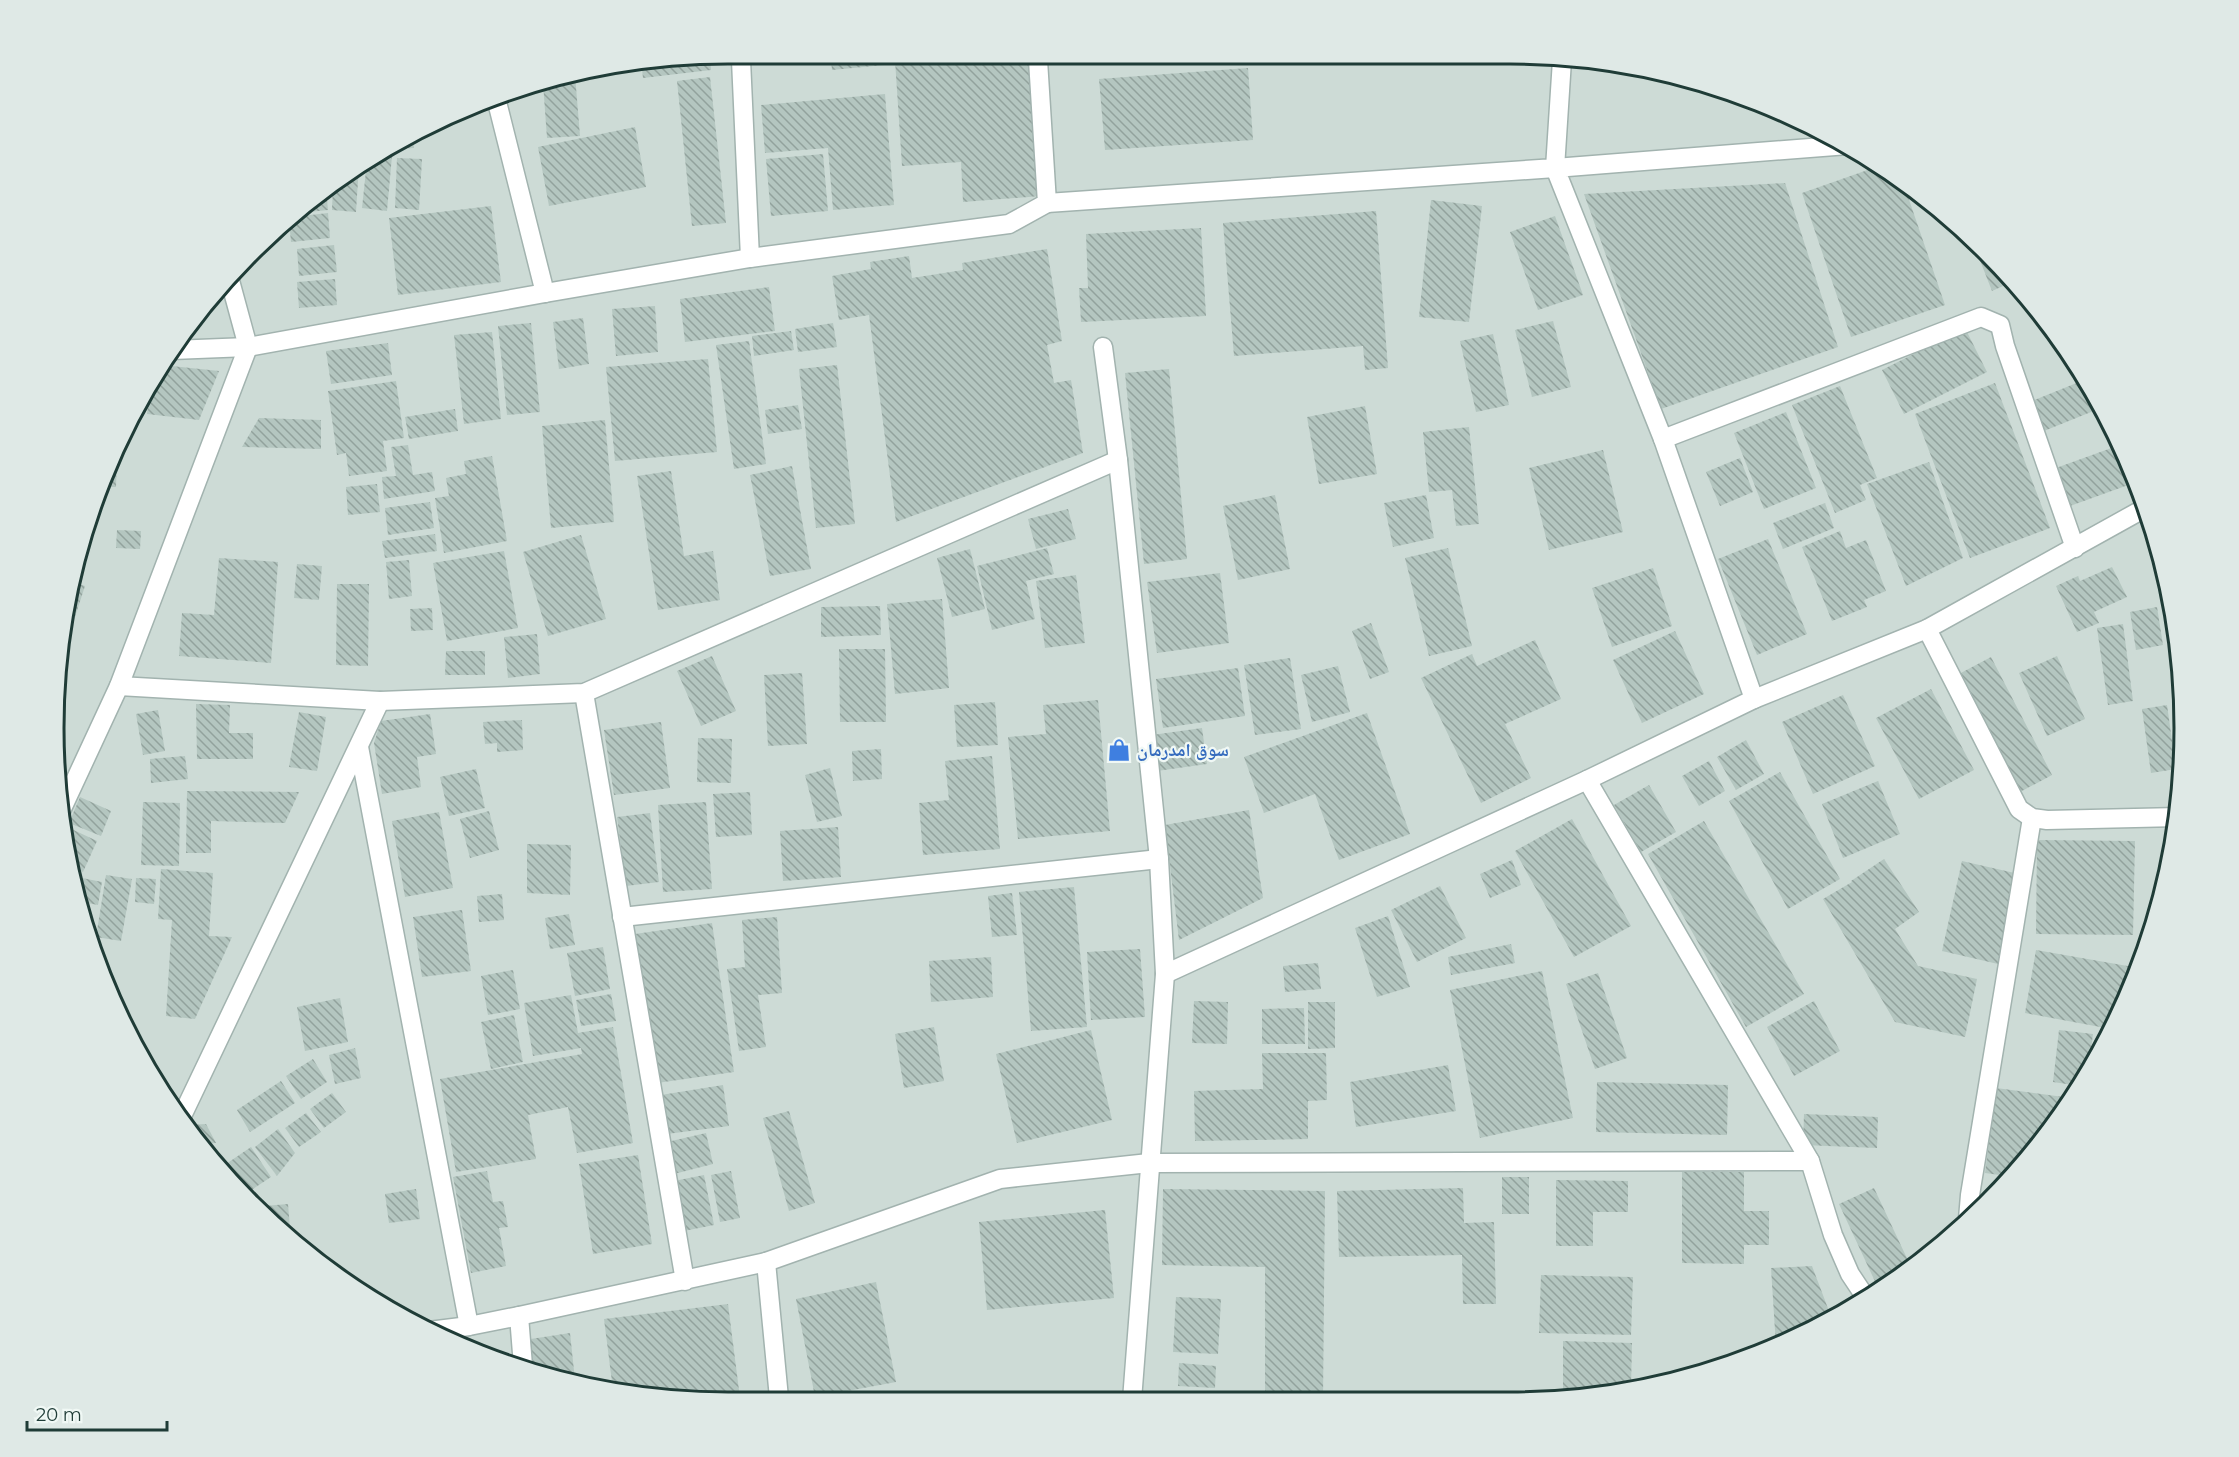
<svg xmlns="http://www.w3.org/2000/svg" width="2239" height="1457" font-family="Montserrat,'Noto Naskh Arabic',sans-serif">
<defs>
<pattern id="building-back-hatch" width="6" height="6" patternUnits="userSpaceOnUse" patternTransform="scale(1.5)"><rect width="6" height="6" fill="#b4c6c0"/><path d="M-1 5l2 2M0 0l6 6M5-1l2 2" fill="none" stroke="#92a29d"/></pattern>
</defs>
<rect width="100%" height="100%" fill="#dfebe7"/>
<path fill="#cddbd6" d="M640 60H1599L1769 105 1848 145 1955 221 2045 318 2115 430 2162 554 2184 684 2179 816 2149 945 2095 1065 2018 1173 1921 1263 1809 1333 1685 1380 1554 1402 641 1397 470 1352 391 1312 284 1236 167 1103 105 987 77 903 60 816 55 685 90 511 144 392 194 318 252 251 353 168 512 90Z"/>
<g fill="url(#building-back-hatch)">
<path d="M641 60H710L711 70 643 78Z"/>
<path d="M831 60H884V65L832 70Z"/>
<path d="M895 60H1032L1041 196 963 202 961 162 902 166Z"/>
<path d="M1248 68 1253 140 1105 150 1099 79Z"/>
<path d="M575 75 580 136 547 138 543 83Z"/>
<path d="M710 77 726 223 692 226 677 81Z"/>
<path d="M885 94 894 205 833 210 828 148 765 153 761 105Z"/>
<path d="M635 127 646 187 549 206 538 147Z"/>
<path d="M413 138 414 148 392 149 405 142Z"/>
<path d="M823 154 828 211 771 216 766 159Z"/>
<path d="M380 155 392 156 387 211 362 208 367 161Z"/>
<path d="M397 158 422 159 419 210 395 208Z"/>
<path d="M359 165 356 212 332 210 333 184Z"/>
<path d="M1879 166 1904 185 1945 305 1851 337 1802 193Z"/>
<path d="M1785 183 1838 347 1661 409 1584 194Z"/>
<path d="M326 190 328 210 299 213Z"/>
<path d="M1431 200 1482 206 1469 322 1419 317Z"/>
<path d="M491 206 501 282 398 295 389 218Z"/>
<path d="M1376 211 1388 368 1365 370 1363 346 1234 356 1223 223Z"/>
<path d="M328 213 330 238 291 242 289 221 293 217Z"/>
<path d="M1555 216 1583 295 1538 310 1510 232Z"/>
<path d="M1201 228 1206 316 1081 322 1079 288H1088L1086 234Z"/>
<path d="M1972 240 2012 282 1992 291Z"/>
<path d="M334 245 337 272 299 276 297 249Z"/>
<path d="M1047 249 1062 341 1047 345 1054 383 1071 380 1083 453 896 522 869 315 839 320 832 276 871 269 870 262 909 256 912 278 963 270 962 263Z"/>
<path d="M335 279 337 305 299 308 297 282Z"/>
<path d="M769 287 775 331 685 342 680 299Z"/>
<path d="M655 306 658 352 616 356 612 309Z"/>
<path d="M583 318 589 364 559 369 553 322Z"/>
<path d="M1553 321 1571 387 1532 397 1515 330Z"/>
<path d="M531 323 540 412 507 415 498 326Z"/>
<path d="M833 323 837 347 798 352 795 329Z"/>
<path d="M1965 328 1987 372 1904 414 1882 370Z"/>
<path d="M791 331 794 350 754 356 752 336Z"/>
<path d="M492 332 501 419 464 424 454 335Z"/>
<path d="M1493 334 1509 405 1476 412 1460 341Z"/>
<path d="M749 341 766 464 734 469 716 345Z"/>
<path d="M388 343 392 375 331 384 326 351Z"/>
<path d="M708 359 717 452 615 461 606 367Z"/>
<path d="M162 365 219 371 199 420 147 414 150 383Z"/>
<path d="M837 365 855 524 816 528 799 369Z"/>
<path d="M1169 369 1187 559 1144 564 1125 373Z"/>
<path d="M2084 380 2101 408 2044 431 2032 401Z"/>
<path d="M396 381 404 438 383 441 387 471 349 476 346 453 337 455 328 391Z"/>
<path d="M1995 383 2050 528 1970 558 1915 414Z"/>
<path d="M1840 386 1877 478 1860 485 1866 500 1835 513 1792 405Z"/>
<path d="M798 405 802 429 768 434 765 410Z"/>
<path d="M1365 406 1377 474 1319 484 1307 417Z"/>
<path d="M455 409 458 431 409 439 405 417Z"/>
<path d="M1786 412 1816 488 1764 509 1734 433Z"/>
<path d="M259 418 321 420V449L242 447Z"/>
<path d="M605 420 614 522 551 528 542 426Z"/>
<path d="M1469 427 1479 524 1456 526 1452 490 1429 492 1423 432Z"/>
<path d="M408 445 413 475 432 472 435 491 384 499 382 477 396 476 391 447Z"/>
<path d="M2117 446 2131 484 2070 506 2056 468Z"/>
<path d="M1603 450 1623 532 1549 550 1529 468Z"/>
<path d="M117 452 116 487H101V486Z"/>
<path d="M492 456 507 541 444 553 435 498 449 496 446 478 466 474 464 461Z"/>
<path d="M1740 458 1753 492 1720 506 1706 472Z"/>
<path d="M1929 462 1963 558 1906 586 1867 484Z"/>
<path d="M792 466 811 569 770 576 750 475Z"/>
<path d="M671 471 684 556 713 551 720 600 658 610 637 476Z"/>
<path d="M377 484 380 512 348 515 346 487Z"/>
<path d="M1275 495 1290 569 1238 580 1223 506Z"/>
<path d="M1426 495 1434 538 1393 547 1384 503Z"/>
<path d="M430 502 434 528 388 535 385 508Z"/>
<path d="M1825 503 1834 528 1783 549 1773 523Z"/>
<path d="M1068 509 1076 539 1036 549 1028 519Z"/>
<path d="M117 530 141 531 140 549 116 548Z"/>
<path d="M1840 531 1846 548 1866 540 1886 591 1864 600 1867 607 1832 621 1802 547Z"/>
<path d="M435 534 437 551 385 558 382 541Z"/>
<path d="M581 535 606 619 548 636 523 552Z"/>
<path d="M1768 539 1807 634 1757 655 1718 559Z"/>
<path d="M1047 548 1054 574 1026 581 1035 619 992 630 977 566Z"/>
<path d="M1448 548 1472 646 1429 656 1405 558Z"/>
<path d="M970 549 985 609 952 617 937 558Z"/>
<path d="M504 551 518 628 447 641 433 563Z"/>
<path d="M219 558 278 562 271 663 179 656 182 613 214 615Z"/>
<path d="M409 560 412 596 389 599 386 562Z"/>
<path d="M297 564 322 566 319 600 294 598Z"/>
<path d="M2112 567 2127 597 2094 612 2099 623 2077 632 2056 586 2078 576 2080 581Z"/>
<path d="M1653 568 1672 626 1612 647 1592 588Z"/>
<path d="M1220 573 1229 643 1157 653 1147 582Z"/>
<path d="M1076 575 1085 643 1045 648 1036 581Z"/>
<path d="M76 583 85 586 63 654H62Z"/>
<path d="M337 584H369L368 666 336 665Z"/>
<path d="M942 599 949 688 895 694 887 604Z"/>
<path d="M2169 605H2170L2177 642H2171Z"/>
<path d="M880 606 881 635 821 637V607Z"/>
<path d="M2157 607 2163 645 2136 650 2130 612Z"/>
<path d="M432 608 433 630 411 631 410 609Z"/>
<path d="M1371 623 1389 672 1370 679 1352 631Z"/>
<path d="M2123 624 2133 701 2108 705 2097 628Z"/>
<path d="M1675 631 1704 694 1642 723 1613 660Z"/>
<path d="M537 634 540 674 508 678 504 637Z"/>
<path d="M1535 640 1561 699 1505 724 1531 778 1481 803 1421 678 1472 654 1477 666Z"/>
<path d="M839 649H885L886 722H840Z"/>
<path d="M446 651H485V675H445Z"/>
<path d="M2172 652H2178L2184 684 2181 755Z"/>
<path d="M712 656 736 711 701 726 677 671Z"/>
<path d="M2057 656 2085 719 2047 736 2019 673Z"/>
<path d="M1991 657 2052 775 2020 792 1959 674Z"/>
<path d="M1290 658 1301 729 1255 735 1244 665Z"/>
<path d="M1338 666 1350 712 1312 722 1301 675Z"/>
<path d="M1238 668 1245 716 1163 728 1156 679Z"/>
<path d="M802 673 807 744 768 746 764 675Z"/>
<path d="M1931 689 1974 770 1919 799 1876 718Z"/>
<path d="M1843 695 1875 766 1813 794 1782 722Z"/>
<path d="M1098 700 1110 831 1018 839 1008 737 1046 734 1043 705Z"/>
<path d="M995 702 998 745 957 747 954 705Z"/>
<path d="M196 704 230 705 229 733H253V759H197Z"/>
<path d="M2167 705 2176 769 2151 773 2142 709Z"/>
<path d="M158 710 165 751 143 755 136 714Z"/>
<path d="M299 712 326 717 317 771 289 767Z"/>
<path d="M1367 713 1410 834 1339 860 1315 794 1264 813 1244 757Z"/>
<path d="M430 714 436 754 417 757 421 787 382 794 374 743 381 721Z"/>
<path d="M522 720 523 750 497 752V743L485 744 483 722Z"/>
<path d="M661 722 670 788 614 795 604 730Z"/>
<path d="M1202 728 1207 764 1157 771 1152 735Z"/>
<path d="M698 738 732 739 731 783 697 782Z"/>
<path d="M1746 740 1764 774 1736 790 1717 757Z"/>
<path d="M881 749 882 779 853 781 852 751Z"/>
<path d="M185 756 188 779 151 783 150 759Z"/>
<path d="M992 756 1000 849 923 855 919 803 949 800 945 761Z"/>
<path d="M1709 761 1725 791 1699 806 1682 776Z"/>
<path d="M830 768 842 816 817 822 805 775Z"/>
<path d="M476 769 485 808 449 816 440 777Z"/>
<path d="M1780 772 1840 879 1788 909 1729 801Z"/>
<path d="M1878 781 1900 834 1843 858 1822 804Z"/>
<path d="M1649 785 1676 832 1641 852 1614 805Z"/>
<path d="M187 791 299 792 285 823 211 821V853H186Z"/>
<path d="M750 792 752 835 716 837 713 794Z"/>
<path d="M80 797 111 811 101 836 69 823Z"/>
<path d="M143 802 180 803 179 866 141 865Z"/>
<path d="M706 802 712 889 663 892 658 805Z"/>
<path d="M1249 810 1263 898 1179 940 1165 825Z"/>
<path d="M489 811 499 850 470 858 460 819Z"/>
<path d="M439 812 453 888 405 897 392 821Z"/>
<path d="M650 813 659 882 626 886 617 817Z"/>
<path d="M1572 819 1631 926 1574 957 1515 851Z"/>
<path d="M1704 821 1804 994 1746 1027 1648 854Z"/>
<path d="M63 825 97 841 83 872 70 866Z"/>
<path d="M838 827 841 877 783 881 780 831Z"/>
<path d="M2037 840 2135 841 2133 935 2036 934Z"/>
<path d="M527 844 571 845 570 895 527 893Z"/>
<path d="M1884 859 1919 912 1895 929 1918 966 1977 979 1965 1037 1895 1022 1823 899 1852 882 1851 881Z"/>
<path d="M1512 860 1521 885 1490 898 1480 874Z"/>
<path d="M1962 861 2019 874 1998 964 1942 951Z"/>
<path d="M161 869 213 873 209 936 232 937 195 1019 166 1016 172 920 158 919Z"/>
<path d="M106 875 132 879 121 941 96 937Z"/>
<path d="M77 877 102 882 98 905 77 901 75 892Z"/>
<path d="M136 878 156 879 154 904 135 902Z"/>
<path d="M1440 886 1466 938 1417 962 1391 910Z"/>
<path d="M1074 887 1087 1027 1031 1031 1019 892Z"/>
<path d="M1012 893 1017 935 992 937 988 896Z"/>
<path d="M502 894 504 920 479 922 477 896Z"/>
<path d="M462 910 471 971 422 977 413 917Z"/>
<path d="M569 914 575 945 550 949 545 918Z"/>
<path d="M1388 916 1410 987 1377 997 1355 928Z"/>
<path d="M777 917 782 993 758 995 766 1047 739 1051 727 969 745 967 742 920Z"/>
<path d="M712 923 734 1072 657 1083 635 934Z"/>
<path d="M1511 944 1515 963 1451 975 1448 957Z"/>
<path d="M603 947 610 989 575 996 567 953Z"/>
<path d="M1140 949 1145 1017 1091 1020 1087 952Z"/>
<path d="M2036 950 2139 968 2111 1029 2025 1013Z"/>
<path d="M991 957 993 997 931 1002 929 961Z"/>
<path d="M1318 963 1321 989 1285 992 1283 966Z"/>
<path d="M513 970 520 1009 488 1015 481 976Z"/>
<path d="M1542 971 1573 1118 1480 1138 1450 990Z"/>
<path d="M1598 973 1627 1058 1595 1069 1566 984Z"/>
<path d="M611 994 616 1021 581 1026 576 1000Z"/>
<path d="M571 995 578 1033 613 1027 633 1143 577 1153 568 1107 528 1115 536 1159 456 1172 440 1079 582 1054 581 1048 533 1056 524 1003Z"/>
<path d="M340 998 348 1042 305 1051 297 1007Z"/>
<path d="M1194 1001 1228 1002 1227 1044 1192 1043Z"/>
<path d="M1814 1001 1840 1051 1794 1076 1767 1027Z"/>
<path d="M1308 1002H1335V1048L1308 1049Z"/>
<path d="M1304 1008 1305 1044H1262V1009Z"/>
<path d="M514 1015 523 1062 491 1069 481 1022Z"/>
<path d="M934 1027 944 1081 904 1088 895 1034Z"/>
<path d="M1091 1030 1112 1120 1017 1143 996 1054Z"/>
<path d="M2059 1030 2093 1034 2088 1075 2080 1086 2053 1082Z"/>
<path d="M355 1048 361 1078 335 1084 329 1055Z"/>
<path d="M1262 1053H1326L1327 1100 1308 1101V1139L1195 1141 1194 1091 1263 1089Z"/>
<path d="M313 1059 327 1082 301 1099 286 1076Z"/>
<path d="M1448 1065 1456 1111 1356 1127 1350 1082Z"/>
<path d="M281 1081 295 1103 250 1132 237 1110Z"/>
<path d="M1597 1082 1728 1085 1727 1135 1596 1132Z"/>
<path d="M723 1085 729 1126 667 1134 661 1095Z"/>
<path d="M1996 1088 2071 1098 2014 1177 1985 1173Z"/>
<path d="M332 1093 346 1112 324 1128 310 1109Z"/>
<path d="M789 1111 815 1203 789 1211 763 1118Z"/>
<path d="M306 1113 321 1132 299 1147 285 1128Z"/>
<path d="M1804 1114 1878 1117 1877 1148 1803 1145Z"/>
<path d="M206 1124 216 1143 203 1144 186 1125Z"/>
<path d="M278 1129 295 1153 277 1176 255 1147Z"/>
<path d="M706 1133 713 1164 670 1175 663 1143Z"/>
<path d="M251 1147 271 1177 247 1193 226 1164Z"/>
<path d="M638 1155 652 1244 593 1254 579 1164Z"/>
<path d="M487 1171 493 1202 503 1201 508 1227 499 1228 506 1266 471 1273 453 1177Z"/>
<path d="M731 1171 740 1218 720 1222 711 1175Z"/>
<path d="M1682 1172H1744V1211H1769V1245H1744V1264L1682 1263Z"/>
<path d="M704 1175 714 1225 684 1231 674 1181Z"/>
<rect x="1502" y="1177" width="27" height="37"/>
<path d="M1556 1180 1628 1181V1212H1593V1246H1556Z"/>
<path d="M1463 1188 1464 1223 1494 1222 1496 1304H1463L1462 1255 1339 1257 1337 1191Z"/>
<path d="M1874 1188 1912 1269 1879 1290 1839 1204Z"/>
<path d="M416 1189 420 1219 389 1223 385 1194Z"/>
<path d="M1163 1189 1325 1191 1323 1400H1265V1267L1162 1265Z"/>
<path d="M288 1204 290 1228 278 1229 264 1213V1206Z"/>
<path d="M1105 1210 1114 1298 987 1310 979 1222Z"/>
<path d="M1812 1266 1832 1319 1809 1333 1776 1346 1771 1268Z"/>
<path d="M1541 1275 1633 1277 1631 1335 1539 1333Z"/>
<path d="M876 1282 896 1382 815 1397 796 1299Z"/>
<path d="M1176 1297 1221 1299 1218 1354 1173 1352Z"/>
<path d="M728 1304 740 1398 641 1397 613 1390 604 1319Z"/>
<path d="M570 1333 575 1380 527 1367 524 1340Z"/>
<path d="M1563 1341 1632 1343 1631 1389 1601 1394H1584V1397L1563 1400Z"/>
<path d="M1179 1363 1216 1366 1215 1388 1178 1386Z"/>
</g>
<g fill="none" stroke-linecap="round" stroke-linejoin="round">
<g stroke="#a2b3af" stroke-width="21">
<path id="lane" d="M1047 203 1555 168 1562 60"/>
</g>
<g stroke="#a2b3af" stroke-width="21">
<g id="street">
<path d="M741 60 750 258"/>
<path d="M496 98 545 293"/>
<path d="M1103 347 1118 460 1159 859 1165 974 1132 1400"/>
<path d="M172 350 248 347 545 293 750 258 1009 224 1047 203 1038 60"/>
<path d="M1663 439 1981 317 2000 325 2005 346 2075 548"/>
<path d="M1927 629 2019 809 2032 818 2047 820 2179 817"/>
<path d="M119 686 380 701 584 693 1118 460"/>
<path d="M584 693 685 1281"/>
<path d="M1754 699 1663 439 1555 168 1848 145"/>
<path d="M359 747 469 1326"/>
<path d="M1587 780 1810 1161 1833 1235 1850 1274 1866 1298"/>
<path d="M60 813 119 686 248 347 229 277"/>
<path d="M622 917 1159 859"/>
<path d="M1165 974 1587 780 1754 699 1927 629 2145 508"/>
<path d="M181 1118 380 701"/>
<path d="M1968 1219 1970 1195 2032 818"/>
<path d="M766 1262 779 1398"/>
<path d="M519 1316 523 1366"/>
<path d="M429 1331 469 1326 519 1316 766 1262 1000 1179 1149 1163 1810 1161"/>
</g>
</g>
<use href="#lane" stroke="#fff" stroke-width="18"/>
<use href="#street" stroke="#fff" stroke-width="18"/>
</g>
<defs>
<g id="shop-bare" transform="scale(1.8)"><path d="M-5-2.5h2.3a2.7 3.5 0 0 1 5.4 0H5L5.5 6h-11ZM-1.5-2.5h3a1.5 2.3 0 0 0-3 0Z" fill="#3f7fe0" stroke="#f0f8f5" stroke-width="2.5" paint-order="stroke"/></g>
</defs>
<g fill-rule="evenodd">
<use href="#shop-bare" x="1119" y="750"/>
</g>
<g text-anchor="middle" stroke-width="4.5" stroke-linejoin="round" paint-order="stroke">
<g font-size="18" font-weight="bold" fill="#366cbe" stroke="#f0f8f5" text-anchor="start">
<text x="1137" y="756">سوق امدرمان</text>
</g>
</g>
<path d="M0 0H2239V1457H0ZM728 64H1510A664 664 0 0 1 2174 728V728A664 664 0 0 1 1510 1392H728A664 664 0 0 1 64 728V728A664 664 0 0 1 728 64Z" fill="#dfe9e6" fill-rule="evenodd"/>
<path fill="none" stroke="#1f3c37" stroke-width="3" d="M728 64H1510A664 664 0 0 1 2174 728V728A664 664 0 0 1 1510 1392H728A664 664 0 0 1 64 728V728A664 664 0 0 1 728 64Z"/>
<path d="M27 1421v9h140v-9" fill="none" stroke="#1f3c37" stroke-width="3"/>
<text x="36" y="1421" font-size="18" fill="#1f3c37" stroke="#f0f8f5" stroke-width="4.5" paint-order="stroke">20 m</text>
</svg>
